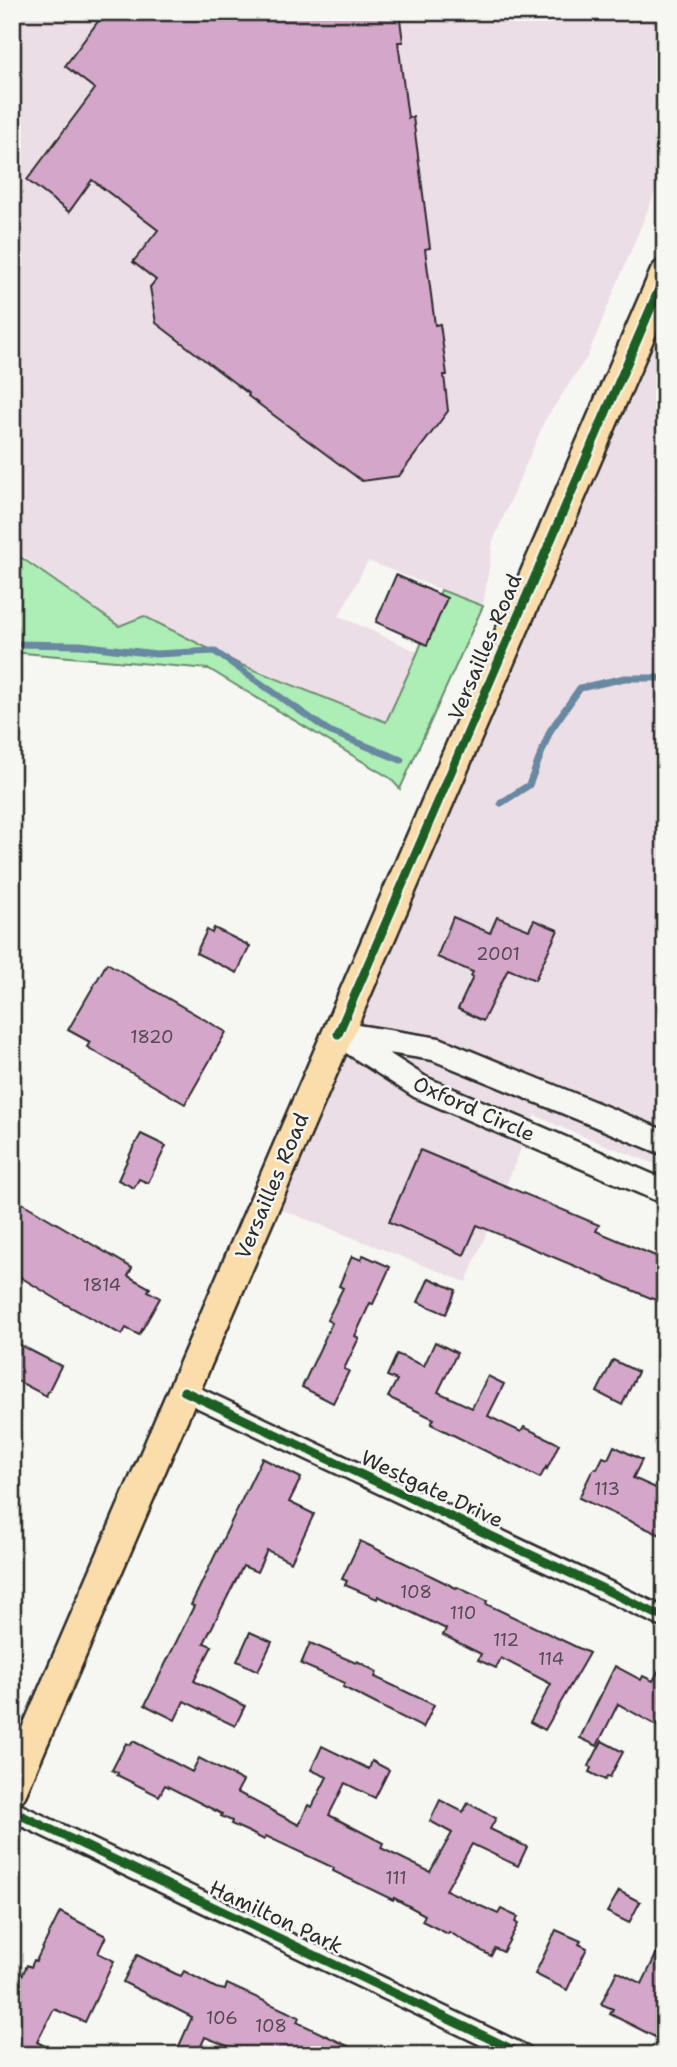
<svg xmlns="http://www.w3.org/2000/svg" width="677" height="2067" font-family="'Shantell Sans',sans-serif">
<rect width="100%" height="100%" fill="#f6f6f2"/>
<filter id="ink" filterUnits="userSpaceOnUse"><feTurbulence type="fractalNoise" baseFrequency=".0143" numOctaves="2"/><feDisplacementMap in="SourceGraphic" scale="14" xChannelSelector="R" yChannelSelector="G"/><feConvolveMatrix kernelMatrix="1 2 1 2 8 2 1 2 1" color-interpolation-filters="sRGB"/></filter>
<g filter="url(#ink)">
<g fill="#ecdee6">
<path d="M12 12H665V168L587 357 545 420 493 541 483 606 368 561 339 616 418 652 383 735 119 626 12 548Z"/>
<path d="M665 272V1168L567 1130 535 1115 466 1282 265 1203Z"/>
</g>
<path fill="#adedb6" stroke="#6c8c70" stroke-width="2" d="M12 551 119 626 144 616 239 664 386 722 418 652 441 590 483 606 400 789 390 778 209 669 12 652Z"/>
<g fill="none" stroke-linecap="round" stroke-linejoin="round">
<g stroke="#6988a1" stroke-width="7">
<path d="M12 644 80 645 156 654 214 651 329 731 401 760"/>
<path d="M501 803 529 785 550 731 580 688 625 678H665"/>
</g>
</g>
<g fill="#d4a7ca" stroke="#2b2b2b" stroke-width="2">
<path d="M105 12H399L403 42H398L408 118 413 117 430 248 425 249 435 325 440 324 447 375H444L448 411 399 476 362 481 248 396 249 394 156 323 150 287 156 280 133 262 158 230 92 180 69 212 27 180 95 89 65 66Z"/>
<path d="M396 575 447 598 427 645 376 622Z"/>
<path d="M453 917 490 933 497 917 529 930 534 920 558 930 535 980 508 969 483 1021 458 1009 473 977 471 976 473 972 437 957Z"/>
<path d="M214 928 250 946 237 973 196 953 207 930 212 933Z"/>
<path d="M107 963 226 1032 185 1104 87 1047 90 1042 68 1030Z"/>
<path d="M141 1134 166 1146 148 1183 139 1179 134 1188 118 1180 132 1150Z"/>
<path d="M420 1150 599 1225 596 1231 665 1260V1304L477 1225 464 1255 389 1222Z"/>
<path d="M12 1197 132 1268 128 1276 150 1288 148 1291 160 1298 139 1335 126 1328 122 1335 63 1303 12 1272Z"/>
<path d="M363 1255 390 1267 373 1304 370 1303 355 1336 359 1338 344 1369 349 1371 333 1403 302 1387 332 1323 327 1320 343 1288 339 1286 352 1256 361 1260Z"/>
<path d="M429 1278 456 1290 446 1314 418 1302Z"/>
<path d="M435 1342 457 1353 438 1392 472 1408 488 1376 504 1384 488 1416 521 1432 524 1427 559 1444 547 1469 546 1467 540 1478 431 1424 434 1419 388 1397 397 1380 387 1376 397 1354 424 1366Z"/>
<path d="M18 1344 61 1366 46 1396 12 1378V1356Z"/>
<path d="M613 1360 638 1372 622 1405 597 1392Z"/>
<path d="M614 1446 642 1460 633 1478 665 1492V1537L579 1498 592 1471 595 1468 597 1469 603 1457 608 1459Z"/>
<path d="M262 1458 301 1478 289 1502 314 1514 291 1562 267 1550 257 1572 243 1566 204 1643 212 1646 194 1681 245 1706 235 1726 184 1701 175 1720 145 1705 194 1606 191 1605Z"/>
<path d="M360 1541 456 1588 457 1587 487 1601 486 1604 589 1653 545 1730 530 1722 551 1684 501 1658 496 1668 478 1660 481 1654 443 1635 446 1629 378 1596 377 1599 345 1585 347 1581 342 1579Z"/>
<path d="M250 1632 272 1642 258 1671 237 1661Z"/>
<path d="M310 1643 356 1663 357 1661 377 1672 375 1677 434 1705 423 1728 343 1687 345 1683 301 1664Z"/>
<path d="M665 1659V1712L657 1726 618 1704 597 1746 580 1738 615 1666 641 1680 643 1676 653 1681Z"/>
<path d="M133 1741 192 1772 199 1758 243 1781 237 1792 299 1825 308 1805 312 1807 327 1777 311 1770 322 1746 369 1769 372 1761 389 1770 375 1798 345 1783 329 1815 383 1843 381 1848 430 1872 452 1833 430 1821 440 1800 463 1812 468 1803 496 1818 490 1829 527 1847 518 1866 472 1844 446 1890 498 1914 501 1909 518 1917 515 1922 518 1924 503 1952 495 1948 491 1956 449 1932 448 1934 422 1921 425 1915 394 1898 393 1900 333 1871 334 1868 266 1836 264 1840 251 1833 231 1824 232 1821 221 1816 222 1814 165 1785 159 1796 117 1775 118 1773 112 1770 126 1743 131 1745Z"/>
<path d="M602 1741 623 1752 610 1777 607 1776 605 1780 589 1772 591 1768 589 1766Z"/>
<path d="M619 1891 640 1902 629 1923 607 1912Z"/>
<path d="M60 1912 106 1936 98 1953 114 1961 85 2022 54 2009 37 2042 62 2055H12V1997L27 1965 31 1967 34 1960 36 1961Z"/>
<path d="M556 1930 581 1941 579 1944 587 1948 567 1990 535 1974Z"/>
<path d="M665 1936V2042L610 2014 613 2009 601 2004 617 1971 642 1984Z"/>
<path d="M137 1955 176 1974 181 1976 184 1971 216 1988 225 1990 227 1984 299 2017 297 2022 367 2055H250L205 2037 197 2055H175L192 2017 123 1982Z"/>
</g>
<g fill="none" stroke-linecap="round" stroke-linejoin="round">
<g stroke="#2b2b2b" stroke-width="24">
<g id="minor">
<path d="M184 1391 665 1618"/>
<path d="M12 1811 524 2055"/>
</g>
</g>
<g stroke="#2b2b2b" stroke-width="28">
<g id="tertiary">
<path d="M338 1034 420 1087 665 1192"/>
<path d="M348 1035 436 1049 665 1143"/>
</g>
</g>
<g stroke="#2b2b2b" stroke-width="35">
<path id="primary" d="M12 1789 665 275"/>
</g>
<use href="#minor" stroke="#f6f6f2" stroke-width="19"/>
<use href="#tertiary" stroke="#f6f6f2" stroke-width="23"/>
<use href="#primary" stroke="#fbddab" stroke-width="30"/>
<g stroke="#f6f6f2" stroke-width="13">
<g id="cycleway">
<path d="M338 1034 665 275"/>
<path d="M184 1391 665 1618"/>
<path d="M12 1811 524 2055"/>
</g>
</g>
<use href="#cycleway" stroke="#1b5e20" stroke-width="9"/>
</g>
</g>
<g text-anchor="middle" stroke-width="5" stroke-linejoin="round" paint-order="stroke">
<g font-size="18" fill="#554a53">
<text x="498" y="960">2001</text>
<text x="152" y="1043">1820</text>
<text x="102" y="1291">1814</text>
<text x="607" y="1495">113</text>
<text x="416" y="1598">108</text>
<text x="463" y="1619">110</text>
<text x="506" y="1646">112</text>
<text x="551" y="1665">114</text>
<text x="396" y="1884">111</text>
<text x="222" y="2024">106</text>
<text x="271" y="2032">108</text>
</g>
<g font-size="21" fill="#2b2b2b" stroke="#f6f6f2">
<text transform="translate(485 647) rotate(-67)" y="7">Versailles Road</text>
<text transform="translate(474 1109) rotate(24)" y="7">Oxford Circle</text>
<text transform="translate(272 1186) rotate(-67)" y="7">Versailles Road</text>
<text transform="translate(432 1489) rotate(25)" y="7">Westgate Drive</text>
<text transform="translate(276 1917) rotate(25)" y="7">Hamilton Park</text>
</g>
</g>
<rect width="677" height="2067" fill="none" stroke="#f6f6f2" stroke-width="42"/>
<rect x="21" y="21" width="635" height="2025" fill="none" stroke="#2b2b2b" stroke-width="2.5" filter="url(#ink)"/>
</svg>
